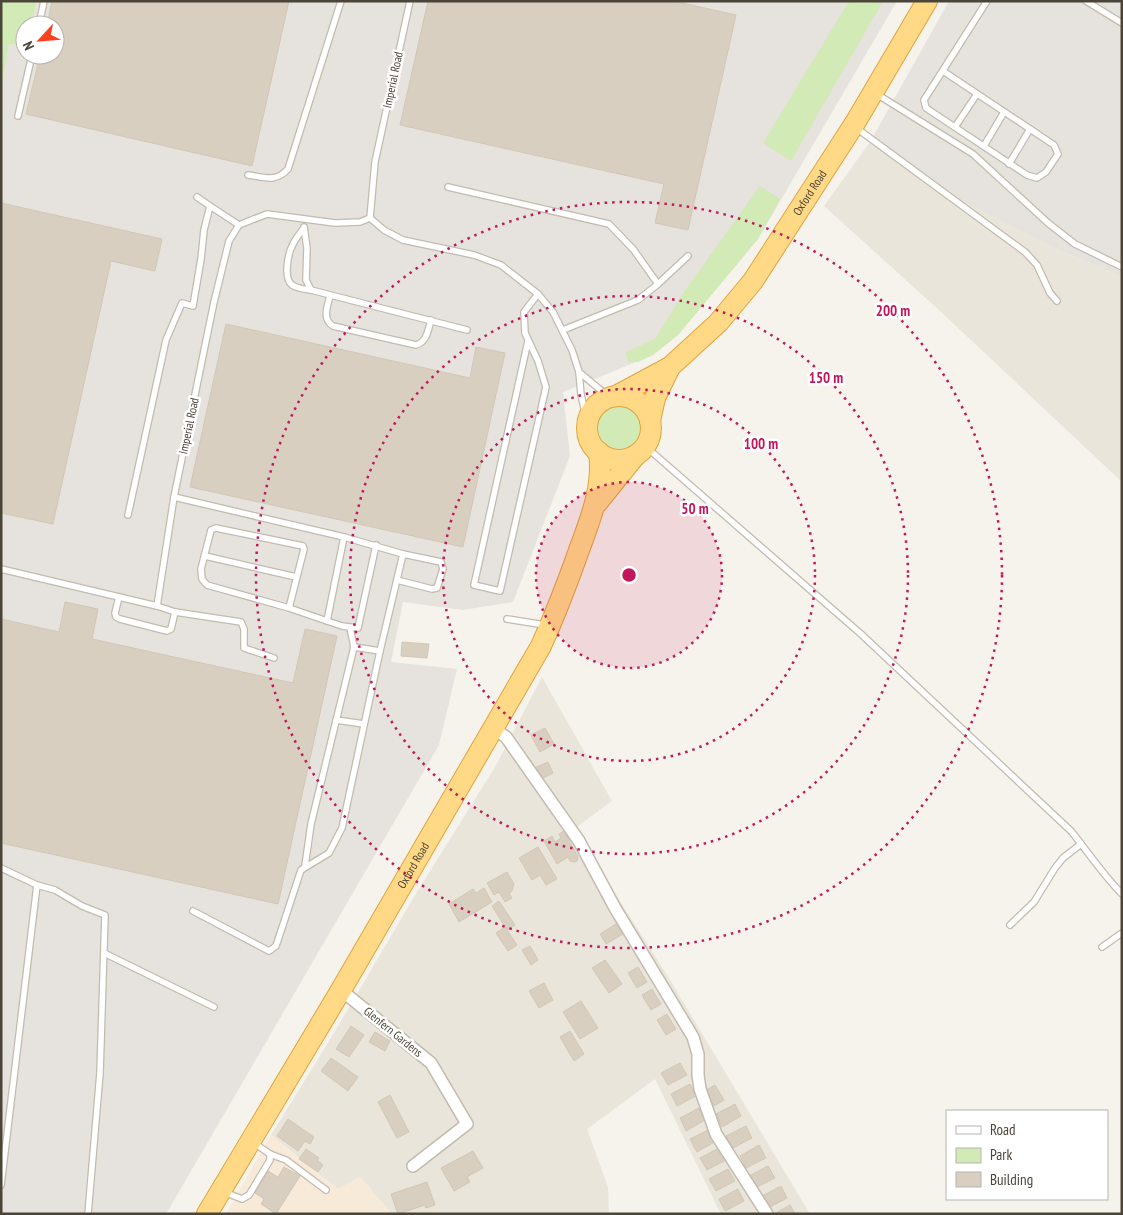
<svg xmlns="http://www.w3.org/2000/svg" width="1123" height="1215" font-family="'PT Sans Narrow',sans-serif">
<rect width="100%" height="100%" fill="#f6f3ec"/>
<g fill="#eae5da">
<path d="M870 142 933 187 1061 251 1122 277V482L940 311 824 206Z"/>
<path d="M542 677 612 801 574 829 667 975 810 1214H721L655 1079 587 1129 608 1187 609 1214H392L360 1177 338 1189 271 1135 334 1033 417 892 495 767Z"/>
</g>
<path fill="#f7ead8" d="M271 1135 338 1189 360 1177 392 1214H226Z"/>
<g fill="#e6e2dd">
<path d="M37 1H897L758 239 678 335 653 355 563 392 570 456 513 602 463 610 403 602 391 662 457 669 439 745 166 1214H1V90L9 44 25 46V55H55V25H31Z"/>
<path d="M949 1H1122V277L1061 251 933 187 870 142Z"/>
</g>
<g fill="#d2eab5">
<path d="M1 1H37L31 25H25V46L9 44 1 90Z"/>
<path d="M849 1H883L791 161 763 143Z"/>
<path d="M760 186 780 199 758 239 678 335 653 355 638 362H628L626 352 655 339 684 292Z"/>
<circle cx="619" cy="426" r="23"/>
</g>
<g fill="#d8cfc1" stroke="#d3c7b4">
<path d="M52 1H289L252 166 26 114 40 55H55V25H47Z"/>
<path d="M428 1H673L736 15 688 230 655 223 664 184 400 125Z"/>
<path d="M1 203 162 239 155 271 111 261 53 524 1 513Z"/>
<path d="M226 324 470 378 476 347 505 353 463 547 190 487Z"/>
<path d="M65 602 98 609 92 639 293 683 305 629 337 636 278 904 1 843V619L59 632Z"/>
<path d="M402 642 429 644 427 658 401 656Z"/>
<path d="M545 728 554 744 540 752 531 735Z"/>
<path d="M548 762 553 773 541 779 536 767Z"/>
<path d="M564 831 578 857 577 861 574 862 570 861 568 857 557 864 544 841 552 836 555 842 561 838 559 834Z"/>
<path d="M538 847 557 879 546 885 540 875 532 880 519 858Z"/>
<path d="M507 872 514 884 512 891 509 893 512 898 505 902 499 892 494 895 487 883Z"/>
<path d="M484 888 492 902 459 922 449 904 473 889 476 893Z"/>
<path d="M499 901 515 925 507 930 492 906Z"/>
<path d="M616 924 623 934 606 944 600 934Z"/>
<path d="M505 927 517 945 508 951 496 933Z"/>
<path d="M530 946 538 960 531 965 522 950Z"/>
<path d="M605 960 622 984 609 993 592 968Z"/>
<path d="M638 967 647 982 637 988 628 973Z"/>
<path d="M544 983 553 1000 539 1008 529 991Z"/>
<path d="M652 989 661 1004 651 1010 642 995Z"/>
<path d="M581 1001 598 1028 580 1039 563 1012Z"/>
<path d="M667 1014 676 1029 666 1035 657 1020Z"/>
<path d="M351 1026 364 1035 349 1057 336 1049Z"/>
<path d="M570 1031 584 1054 574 1061 560 1037Z"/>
<path d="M375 1032 390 1041 385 1051 369 1042Z"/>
<path d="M331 1058 358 1077 348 1091 321 1071Z"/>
<path d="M680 1063 687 1075 668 1085 661 1073Z"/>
<path d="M690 1084 696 1096 677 1106 671 1094Z"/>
<path d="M715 1085 724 1100 714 1106 705 1091Z"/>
<path d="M390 1095 409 1132 397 1138 378 1102Z"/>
<path d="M735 1104 741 1116 722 1127 716 1114Z"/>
<path d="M699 1108 705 1120 686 1131 680 1118Z"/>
<path d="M288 1119 314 1137 310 1144 305 1141 298 1151 277 1136Z"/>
<path d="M746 1126 752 1138 733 1148 726 1136Z"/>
<path d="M710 1129 716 1141 697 1152 690 1139Z"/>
<path d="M759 1145 766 1158 746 1168 740 1156Z"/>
<path d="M719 1148 726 1160 707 1170 700 1158Z"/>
<path d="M306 1149 319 1158 317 1160 323 1165 318 1172 299 1159Z"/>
<path d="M473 1151 483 1168 467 1177 470 1182 454 1191 441 1168Z"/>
<path d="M768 1166 775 1178 755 1188 749 1176Z"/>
<path d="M284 1167 300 1176 276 1214 261 1204 264 1199 255 1193 268 1171 278 1177Z"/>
<path d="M728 1169 735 1181 716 1191 709 1179Z"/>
<path d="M427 1182 435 1205 426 1208 425 1205 398 1214 391 1194Z"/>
<path d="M781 1186 787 1198 768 1208 762 1196Z"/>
<path d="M738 1189 744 1201 725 1211 719 1199Z"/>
<path d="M790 1205 795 1214H774Z"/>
</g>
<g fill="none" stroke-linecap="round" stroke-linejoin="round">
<g stroke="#c2bbae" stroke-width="8">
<g id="service">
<path d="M410 1 375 162 370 218 384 230 403 240 474 255 501 265 538 294 553 312 572 350 579 372 581 395 588 424"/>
<path d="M1086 1 1122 23"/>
<path d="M39 25 44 1"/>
<path d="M943 71 1054 145 1058 154 1046 172 1037 178 1027 175 926 108 924 100 987 1"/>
<path d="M875 93 973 154 1048 223 1075 244 1122 267"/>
<path d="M18 116 32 55"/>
<path d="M855 127 1025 252 1037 265 1050 293 1057 301"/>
<path d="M955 127 977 94"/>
<path d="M984 146 1004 112"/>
<path d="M1009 164 1030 129"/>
<path d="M248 175C264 177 276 183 288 169L341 1"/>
<path d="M448 187 609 224 633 249 658 284 638 300 563 330"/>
<path d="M197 197 210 206"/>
<path d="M304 227 307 248 306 280 311 290"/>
<path d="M304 228C300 233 296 238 293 244 288 253 283 278 292 285 298 289 304 289 311 290L467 330"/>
<path d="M658 284 688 256"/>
<path d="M330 296C327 307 322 319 333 326L416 345C427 342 428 330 431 320"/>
<path d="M528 341 474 585 500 591 546 387 538 361 525 333 524 312 538 294"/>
<path d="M579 372 609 397"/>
<path d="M645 446 861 634 1071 831C1088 852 1103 875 1122 894"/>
<path d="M174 497 344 537 403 554 441 562 443 569 437 588 432 589 397 580"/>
<path d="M128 515 166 340 182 303 193 306 201 259 204 230 210 206 239 225"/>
<path d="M344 537 327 621 342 626 358 628 376 545"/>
<path d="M205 556 296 577"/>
<path d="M1 569 157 606 174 497 214 302 229 241 239 225 267 214 335 223 360 222 370 218"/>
<path d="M119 597 115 613 116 617 120 619 167 631 171 629 175 612"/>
<path d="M157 606 175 612 241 622 244 629V648L274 658"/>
<path d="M289 608 304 549 303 546 216 528 211 530 201 569 202 579 207 585 289 608 327 621"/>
<path d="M507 619 545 625"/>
<path d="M354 647 380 651"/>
<path d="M336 720 364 724"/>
<path d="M1 868 37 885 55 890 82 906 105 915 100 1073 88 1214"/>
<path d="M303 869 305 866 311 824 354 647 350 628"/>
<path d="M193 911 269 951 276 946 301 870 329 853 342 828 380 651 403 554"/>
<path d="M1010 925 1034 902 1055 868 1063 858 1081 844"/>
<path d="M1102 947 1122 933"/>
<path d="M104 953 214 1007"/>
<path d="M270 1154 286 1160 326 1190"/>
<path d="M1 1185 37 885"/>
<path d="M224 1192 242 1199 249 1195 270 1160V1154L254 1143"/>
</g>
</g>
<g stroke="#c2bbae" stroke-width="14">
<g id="minor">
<path d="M493 728 506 737 579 841 615 908 693 1037 698 1054V1075L700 1089 716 1134 767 1214"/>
<path d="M341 990 431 1063 467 1124 413 1166"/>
</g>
</g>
<g stroke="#e0a43c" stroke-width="22">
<g id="trunk">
<path id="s1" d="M616 396 670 367 718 323 753 281 855 123 927 1"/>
<circle cx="619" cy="428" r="32"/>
<path d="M650 421 655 398 670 367"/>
<path d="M597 503 635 456"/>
<path id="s2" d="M207 1214 341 990 541 646C555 615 567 584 578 553 590 520 604 487 599 452"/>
</g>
</g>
<use href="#service" stroke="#fff" stroke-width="5.5"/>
<use href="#minor" stroke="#fff" stroke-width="11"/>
<use href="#trunk" stroke="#ffd985" stroke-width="20"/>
</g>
<circle cx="629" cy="575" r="93" fill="#c2185b" fill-opacity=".12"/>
<g fill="none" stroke="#c2185b" stroke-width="2.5" stroke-dasharray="2.5 5">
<circle cx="629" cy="575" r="93"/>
<circle cx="629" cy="575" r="186"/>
<circle cx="629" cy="575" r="279"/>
<circle cx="629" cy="575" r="373"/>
</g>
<g text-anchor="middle" stroke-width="5" stroke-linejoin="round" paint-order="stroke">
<g font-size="12" fill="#4b4439" stroke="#fff">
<text transform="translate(393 80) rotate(-78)" y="4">Imperial Road</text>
<text dy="4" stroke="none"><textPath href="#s1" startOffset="286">Oxford Road</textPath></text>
<text transform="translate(189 426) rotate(-78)" y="4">Imperial Road</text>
<text dy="4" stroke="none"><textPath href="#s2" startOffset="405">Oxford Road</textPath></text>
<text transform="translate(393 1032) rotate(39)" y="4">Glenfern Gardens</text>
</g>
</g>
<circle cx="629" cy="575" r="8" fill="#c2185b" stroke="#fff" stroke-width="2.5"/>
<g font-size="15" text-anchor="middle" font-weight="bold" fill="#c2185b" stroke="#fff" stroke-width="5" stroke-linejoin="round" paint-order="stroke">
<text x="893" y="316">200 m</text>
<text x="826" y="383">150 m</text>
<text x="761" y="449">100 m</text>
<text x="695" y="514">50 m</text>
</g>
<rect width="1123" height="1215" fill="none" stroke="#4b4439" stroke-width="5"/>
<rect x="946" y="1110" width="162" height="90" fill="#ffffff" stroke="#b7b4b0"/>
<rect x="956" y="1126" width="25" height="8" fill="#ffffff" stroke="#b7b4b0"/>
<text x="990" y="1135" font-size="15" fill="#4b4439">Road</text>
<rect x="956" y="1148" width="25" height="15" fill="#d2eab5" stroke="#b7b4b0"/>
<text x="990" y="1160" font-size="15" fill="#4b4439">Park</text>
<rect x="956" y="1172" width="25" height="15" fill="#d8cfc1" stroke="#b7b4b0"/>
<text x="990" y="1185" font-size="15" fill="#4b4439">Building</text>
<g transform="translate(40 40) rotate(244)"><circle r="24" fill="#ffffff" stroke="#b7b4b0"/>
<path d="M0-4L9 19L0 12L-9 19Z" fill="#fc3f1d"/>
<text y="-8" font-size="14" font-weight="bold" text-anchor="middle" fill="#4b4439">N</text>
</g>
</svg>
